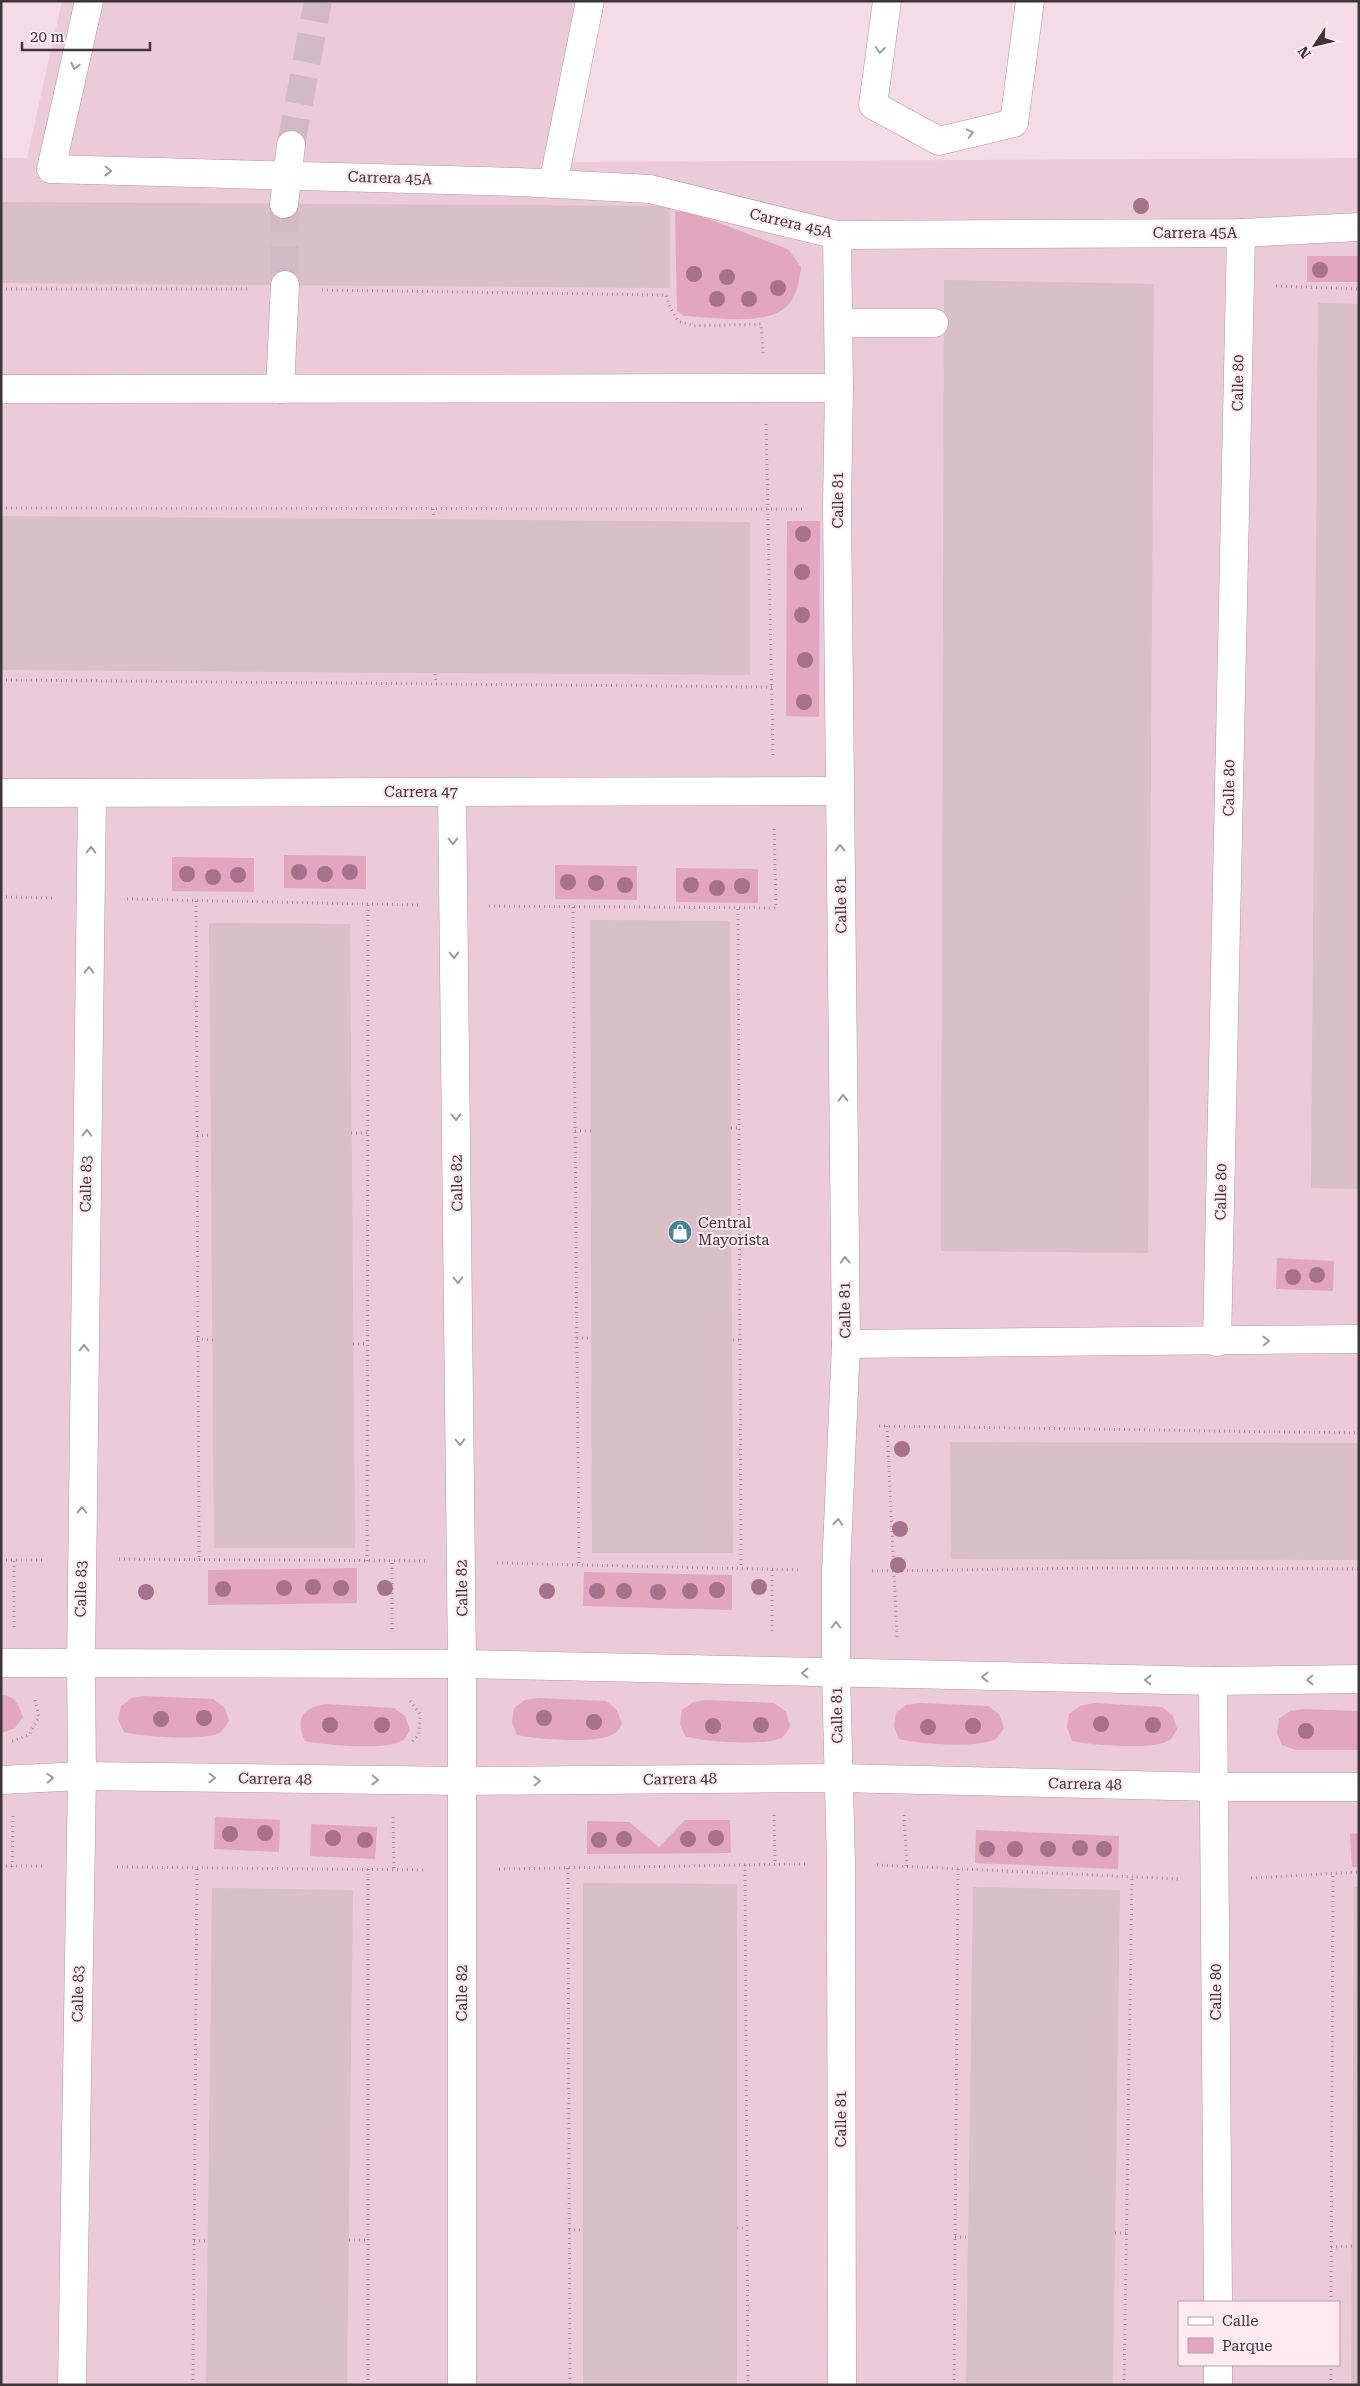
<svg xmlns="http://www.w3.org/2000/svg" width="1360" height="2386" font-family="'Roboto Serif',serif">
<rect width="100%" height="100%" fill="#f5dbe5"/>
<path fill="#ebcbd7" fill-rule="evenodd" d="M62 1H602L571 162 1359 158V2385H1V158H27ZM1179 2302H1339V2365H1179Z"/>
<g fill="#e2a6bf">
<path d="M687 211 788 249 801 267C799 281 798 295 787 306 767 327 711 317 684 316L677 311 675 212Z"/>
<rect x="1307" y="256" width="52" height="26"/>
<path d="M787 521H820L819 717 786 716Z"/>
<path d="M284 855 366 856V889L284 888Z"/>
<path d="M172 857 254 858V892L172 891Z"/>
<path d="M555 865 637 866V900L555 899Z"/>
<path d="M676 868 758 869V903L676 902Z"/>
<path d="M1277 1258 1334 1261 1333 1291 1276 1289Z"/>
<path d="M357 1568V1603L208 1605V1570Z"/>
<path d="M584 1572 732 1575V1610L583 1606Z"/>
<path d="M1 1695C15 1695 19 1706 23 1717L15 1728 2 1733Z"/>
<path d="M145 1696 213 1699 225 1708 229 1721C226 1725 223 1731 219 1733 204 1741 141 1737 124 1732L118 1719 121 1706 132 1698Z"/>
<path d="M539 1698 606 1701 617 1710 622 1724C620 1727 618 1731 615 1733 602 1745 534 1739 517 1735L512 1722 514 1708 525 1700Z"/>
<path d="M706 1700 774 1703 786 1712 790 1726C788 1730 785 1735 781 1738 766 1746 702 1742 685 1736L680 1724 682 1710 693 1702Z"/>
<path d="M920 1703 988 1706 999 1714 1004 1728C1002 1731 999 1736 997 1738 984 1749 916 1744 899 1739L894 1726 896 1713 906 1705Z"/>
<path d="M1094 1703 1162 1707 1173 1716 1177 1729C1175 1732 1173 1737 1171 1739 1159 1751 1089 1745 1072 1741L1067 1727 1069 1714 1080 1706Z"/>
<path d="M326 1704 394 1708 405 1716 410 1730C408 1733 406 1738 403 1740 390 1751 322 1745 305 1741 295 1718 302 1708 326 1704Z"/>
<path d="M1303 1709 1359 1711V1750H1296L1282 1745 1277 1733 1279 1719 1290 1711Z"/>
<path d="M215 1817 280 1820 279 1852 214 1849Z"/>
<path d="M685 1820H730L731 1853 587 1854V1821L629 1822 659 1847Z"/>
<path d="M311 1824 377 1827 375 1859 310 1856Z"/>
<path d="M976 1830 1119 1836 1118 1869 975 1863Z"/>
<path d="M1359 1833V1867H1352L1350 1834Z"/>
</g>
<g fill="#d8bfc8">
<path d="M1 202 670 206V288L1 283Z"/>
<path d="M944 280 1154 284 1148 1253 941 1251Z"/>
<path d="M1318 303 1359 304V1189L1311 1188Z"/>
<path d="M1 516 750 522V675L1 670Z"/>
<path d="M590 920 730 921 733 1553H592Z"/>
<path d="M209 923 350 924 355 1548H214Z"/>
<path d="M950 1442 1359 1443V1560L951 1559Z"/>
<path d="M583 1883 737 1884V2385H583Z"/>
<path d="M973 1887 1120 1890 1113 2385H966Z"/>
<path d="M1354 1887H1359V2385H1351Z"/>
<path d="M212 1888 353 1890 347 2385H206Z"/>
</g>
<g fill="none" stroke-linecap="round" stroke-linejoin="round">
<g stroke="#d1bac3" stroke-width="28" stroke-dasharray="28 14" stroke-linecap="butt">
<path d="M291 145 318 1"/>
<path d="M284 204 285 285"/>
</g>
<g stroke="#b199a2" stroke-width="29">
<g id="minor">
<path d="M89 1 51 169 518 182 650 189 837 235 1241 233 1359 227"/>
<path d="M887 1 873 105 939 141 1014 123 1030 1"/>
<path d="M553 184 590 1"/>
<path d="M284 204 291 145"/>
<path d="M837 235 839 388 837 507 846 1344 836 1571V1674L841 1863 842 2385"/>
<path d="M839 323H934"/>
<path d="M1 389 839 388"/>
<path d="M280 389 285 285"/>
<path d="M452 792 462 1664V2385"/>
<path d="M1 793 840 791"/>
<path d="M1217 1342 1241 233"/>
<path d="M846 1344 1359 1339"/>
<path d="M1 1663 462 1664 1213 1681 1359 1679"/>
<path d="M1213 1681 1218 2302"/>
<path d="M1 1780 82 1776 462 1781 838 1778 1214 1787H1359"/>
<path d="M1218 2365V2385"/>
<path d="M72 2385 82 1776 81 1663 92 793"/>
</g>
</g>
<g stroke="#a08d94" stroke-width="3" stroke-dasharray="1 4" stroke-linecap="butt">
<path d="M1276 286 1359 289"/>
<path d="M1 289H248"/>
<path d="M322 290 666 295 669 305 678 321 694 326 761 324 763 353"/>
<path d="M766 424 773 755"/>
<path d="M1 508 802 509"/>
<path d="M433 509 434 519"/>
<path d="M435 674 436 684"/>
<path d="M1 680 772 687"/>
<path d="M1 897 55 898"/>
<path d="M127 899 418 905"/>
<path d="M196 901 199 1560"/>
<path d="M489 906 776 908 774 827"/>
<path d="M573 907 579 1565"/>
<path d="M738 909 741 1569"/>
<path d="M731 1128H739"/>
<path d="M575 1131H591"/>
<path d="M351 1133H368"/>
<path d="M197 1136 211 1135"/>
<path d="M577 1338H591"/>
<path d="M197 1339 213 1340"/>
<path d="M733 1340H740"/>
<path d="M353 1344H367"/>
<path d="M879 1426 1359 1433"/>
<path d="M887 1426 897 1638"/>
<path d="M119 1559 426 1561"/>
<path d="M1 1560H46"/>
<path d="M367 1561 368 904"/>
<path d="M497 1563 800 1570"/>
<path d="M772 1570V1634"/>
<path d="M872 1571 1102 1568 1359 1569"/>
<path d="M14 1627V1560"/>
<path d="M392 1629V1561"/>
<path d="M410 1701 420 1714 419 1734 411 1743"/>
<path d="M12 1741 29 1735 39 1717 35 1700"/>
<path d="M774 1815 775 1865"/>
<path d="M904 1815 907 1867"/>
<path d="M393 1817 394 1869"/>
<path d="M745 1865 748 2385"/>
<path d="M877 1865 1178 1879"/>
<path d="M1 1866H46"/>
<path d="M12 1867 13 1815"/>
<path d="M117 1867 426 1870"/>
<path d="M568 1868 570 2385"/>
<path d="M368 1869V2385"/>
<path d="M499 1869 806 1864"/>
<path d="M1251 1878 1359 1872"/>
<path d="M737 2228H747"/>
<path d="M569 2230H583"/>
<path d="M1115 2233H1126"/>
<path d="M955 2237H968"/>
<path d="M349 2240H368"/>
<path d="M194 2241H208"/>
<path d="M1331 2247 1352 2246"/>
<path d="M1331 2302 1333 1873"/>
<path d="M193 2385 197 1867"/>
<path d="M954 2385 958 1869"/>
<path d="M1124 2385 1132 1877"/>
<path d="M1331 2385V2365"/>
</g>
<use href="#minor" stroke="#fff" stroke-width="28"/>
</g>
<g fill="#a6728b">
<circle cx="1141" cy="206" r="8"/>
<circle cx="1320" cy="270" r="8"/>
<circle cx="694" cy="274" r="8"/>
<circle cx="727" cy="277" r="8"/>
<circle cx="778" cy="288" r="8"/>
<circle cx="717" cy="299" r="8"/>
<circle cx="749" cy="299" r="8"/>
<circle cx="803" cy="534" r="8"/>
<circle cx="802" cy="572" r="8"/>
<circle cx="802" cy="615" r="8"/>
<circle cx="805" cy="660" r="8"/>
<circle cx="804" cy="702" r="8"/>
<circle cx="299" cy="872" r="8"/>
<circle cx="350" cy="872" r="8"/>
<circle cx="187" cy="874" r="8"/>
<circle cx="325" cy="874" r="8"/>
<circle cx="238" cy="875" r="8"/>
<circle cx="213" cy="877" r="8"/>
<circle cx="568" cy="882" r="8"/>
<circle cx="596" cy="883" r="8"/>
<circle cx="625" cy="885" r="8"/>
<circle cx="691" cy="885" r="8"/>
<circle cx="742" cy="886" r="8"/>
<circle cx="717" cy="888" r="8"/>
<circle cx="1317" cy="1275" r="8"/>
<circle cx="1293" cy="1277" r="8"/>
<circle cx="902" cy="1449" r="8"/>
<circle cx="900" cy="1529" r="8"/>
<circle cx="898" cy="1565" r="8"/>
<circle cx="313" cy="1587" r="8"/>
<circle cx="759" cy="1587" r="8"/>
<circle cx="284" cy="1588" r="8"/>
<circle cx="341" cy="1588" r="8"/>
<circle cx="385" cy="1588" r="8"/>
<circle cx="223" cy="1589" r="8"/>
<circle cx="717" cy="1590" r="8"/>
<circle cx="547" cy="1591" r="8"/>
<circle cx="597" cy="1591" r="8"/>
<circle cx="624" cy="1591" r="8"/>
<circle cx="690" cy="1591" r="8"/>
<circle cx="146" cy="1592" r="8"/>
<circle cx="658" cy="1592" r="8"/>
<circle cx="204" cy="1718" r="8"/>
<circle cx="544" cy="1718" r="8"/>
<circle cx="161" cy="1719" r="8"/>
<circle cx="594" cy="1722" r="8"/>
<circle cx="1101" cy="1724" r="8"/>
<circle cx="330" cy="1725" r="8"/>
<circle cx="382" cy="1725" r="8"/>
<circle cx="761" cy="1725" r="8"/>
<circle cx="1153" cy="1725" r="8"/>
<circle cx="713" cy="1726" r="8"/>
<circle cx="973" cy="1726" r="8"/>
<circle cx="928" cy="1727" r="8"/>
<circle cx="1306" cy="1731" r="8"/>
<circle cx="265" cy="1833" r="8"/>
<circle cx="230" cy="1834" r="8"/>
<circle cx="333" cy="1838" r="8"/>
<circle cx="716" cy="1838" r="8"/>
<circle cx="624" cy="1839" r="8"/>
<circle cx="688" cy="1839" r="8"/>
<circle cx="365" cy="1840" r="8"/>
<circle cx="599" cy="1840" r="8"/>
<circle cx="1080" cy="1848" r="8"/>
<circle cx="987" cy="1849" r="8"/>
<circle cx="1015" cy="1849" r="8"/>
<circle cx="1048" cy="1849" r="8"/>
<circle cx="1104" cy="1849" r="8"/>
</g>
<defs><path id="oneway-chevron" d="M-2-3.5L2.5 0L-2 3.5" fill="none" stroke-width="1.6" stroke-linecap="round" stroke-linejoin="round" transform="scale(1.25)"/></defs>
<g stroke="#9f9a9c">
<use href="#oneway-chevron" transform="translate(880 50) rotate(97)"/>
<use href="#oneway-chevron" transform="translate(75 66) rotate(103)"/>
<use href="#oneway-chevron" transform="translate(970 133) rotate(-13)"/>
<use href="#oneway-chevron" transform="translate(108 171) rotate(1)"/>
<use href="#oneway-chevron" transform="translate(453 841) rotate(89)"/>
<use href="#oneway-chevron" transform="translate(840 848) rotate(-91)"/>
<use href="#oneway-chevron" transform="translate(91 850) rotate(-89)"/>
<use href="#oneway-chevron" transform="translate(454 955) rotate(89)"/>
<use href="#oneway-chevron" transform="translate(89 970) rotate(-89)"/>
<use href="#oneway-chevron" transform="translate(843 1098) rotate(-91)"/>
<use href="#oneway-chevron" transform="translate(456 1117) rotate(89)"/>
<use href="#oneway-chevron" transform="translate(87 1133) rotate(-89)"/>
<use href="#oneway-chevron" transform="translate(845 1260) rotate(-91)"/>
<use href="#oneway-chevron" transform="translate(458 1280) rotate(89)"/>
<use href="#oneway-chevron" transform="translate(1266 1341) rotate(-1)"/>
<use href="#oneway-chevron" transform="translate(84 1348) rotate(-89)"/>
<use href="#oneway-chevron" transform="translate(460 1442) rotate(89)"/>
<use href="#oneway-chevron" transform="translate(82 1510) rotate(-89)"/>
<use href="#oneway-chevron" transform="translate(838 1522) rotate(-87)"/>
<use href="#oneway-chevron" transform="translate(836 1625) rotate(-90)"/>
<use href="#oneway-chevron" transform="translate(805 1673) rotate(-179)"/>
<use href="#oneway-chevron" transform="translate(985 1677) rotate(-179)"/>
<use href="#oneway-chevron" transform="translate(1148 1680) rotate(-179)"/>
<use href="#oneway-chevron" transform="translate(1310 1680) rotate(179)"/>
<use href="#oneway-chevron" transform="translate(50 1778) rotate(-3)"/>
<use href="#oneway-chevron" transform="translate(212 1778) rotate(1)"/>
<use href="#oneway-chevron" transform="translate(375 1780) rotate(1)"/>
<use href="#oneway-chevron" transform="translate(537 1781) rotate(-1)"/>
</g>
<defs>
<g id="shop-disc" transform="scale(1.25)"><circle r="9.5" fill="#428496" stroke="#ffeaf2"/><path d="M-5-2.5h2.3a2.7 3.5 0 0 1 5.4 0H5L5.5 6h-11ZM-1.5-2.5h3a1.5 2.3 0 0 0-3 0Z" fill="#fff"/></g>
</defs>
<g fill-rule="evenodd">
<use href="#shop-disc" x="680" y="1232"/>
</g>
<g text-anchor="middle" stroke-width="4" stroke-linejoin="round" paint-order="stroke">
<g font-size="15" fill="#3f3539" stroke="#ffeaf2">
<text transform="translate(390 178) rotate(2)" y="5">Carrera 45A</text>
<text transform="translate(791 223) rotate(13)" y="5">Carrera 45A</text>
<text x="1195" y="238">Carrera 45A</text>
<text transform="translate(1238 383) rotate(-89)" y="5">Calle 80</text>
<text transform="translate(838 500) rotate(-90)" y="5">Calle 81</text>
<text transform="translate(1229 788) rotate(-89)" y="5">Calle 80</text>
<text x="421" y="797">Carrera 47</text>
<text transform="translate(841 905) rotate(-91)" y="5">Calle 81</text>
<text transform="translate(457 1183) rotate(-91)" y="5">Calle 82</text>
<text transform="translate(86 1184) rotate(-89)" y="5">Calle 83</text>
<text transform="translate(1221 1192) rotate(-89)" y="5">Calle 80</text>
<text transform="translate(845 1310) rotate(-91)" y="5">Calle 81</text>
<text transform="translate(462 1588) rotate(-91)" y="5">Calle 82</text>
<text transform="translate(81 1589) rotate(-89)" y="5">Calle 83</text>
<text transform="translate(837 1715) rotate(-91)" y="5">Calle 81</text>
<text transform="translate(275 1779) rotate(1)" y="5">Carrera 48</text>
<text transform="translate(680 1779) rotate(-1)" y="5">Carrera 48</text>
<text transform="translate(1085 1784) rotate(1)" y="5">Carrera 48</text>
<text transform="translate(1216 1992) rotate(-90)" y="5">Calle 80</text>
<text transform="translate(462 1993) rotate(-90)" y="5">Calle 82</text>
<text transform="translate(78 1994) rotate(-89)" y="5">Calle 83</text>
<text transform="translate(841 2119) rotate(-90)" y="5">Calle 81</text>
</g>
<g font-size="15" fill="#3f3539" stroke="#ffeaf2" text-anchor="start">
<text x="698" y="1228">Central<tspan x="698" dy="17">Mayorista</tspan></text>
</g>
</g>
<rect width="1360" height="2386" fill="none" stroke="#3f3539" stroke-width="5"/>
<rect x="1178" y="2301" width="162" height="65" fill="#ffeaf2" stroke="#b2a2a8"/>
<rect x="1188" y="2317" width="25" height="8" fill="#ffffff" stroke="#b2a2a8"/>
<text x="1222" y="2326" font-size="15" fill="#3f3539">Calle</text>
<rect x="1188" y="2338" width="25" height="15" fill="#e2a6bf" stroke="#b2a2a8"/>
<text x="1222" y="2351" font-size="15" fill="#3f3539">Parque</text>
<g transform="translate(1315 45) rotate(235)" stroke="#ffeaf2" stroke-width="4" paint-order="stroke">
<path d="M0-4L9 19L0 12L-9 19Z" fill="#3f3539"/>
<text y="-8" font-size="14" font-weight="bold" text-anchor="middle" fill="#3f3539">N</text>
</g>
<path d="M22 42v8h128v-8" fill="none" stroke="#3f3539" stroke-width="2.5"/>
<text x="30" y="42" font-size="15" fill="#3f3539" stroke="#ffeaf2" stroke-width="4" paint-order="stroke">20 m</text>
</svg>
